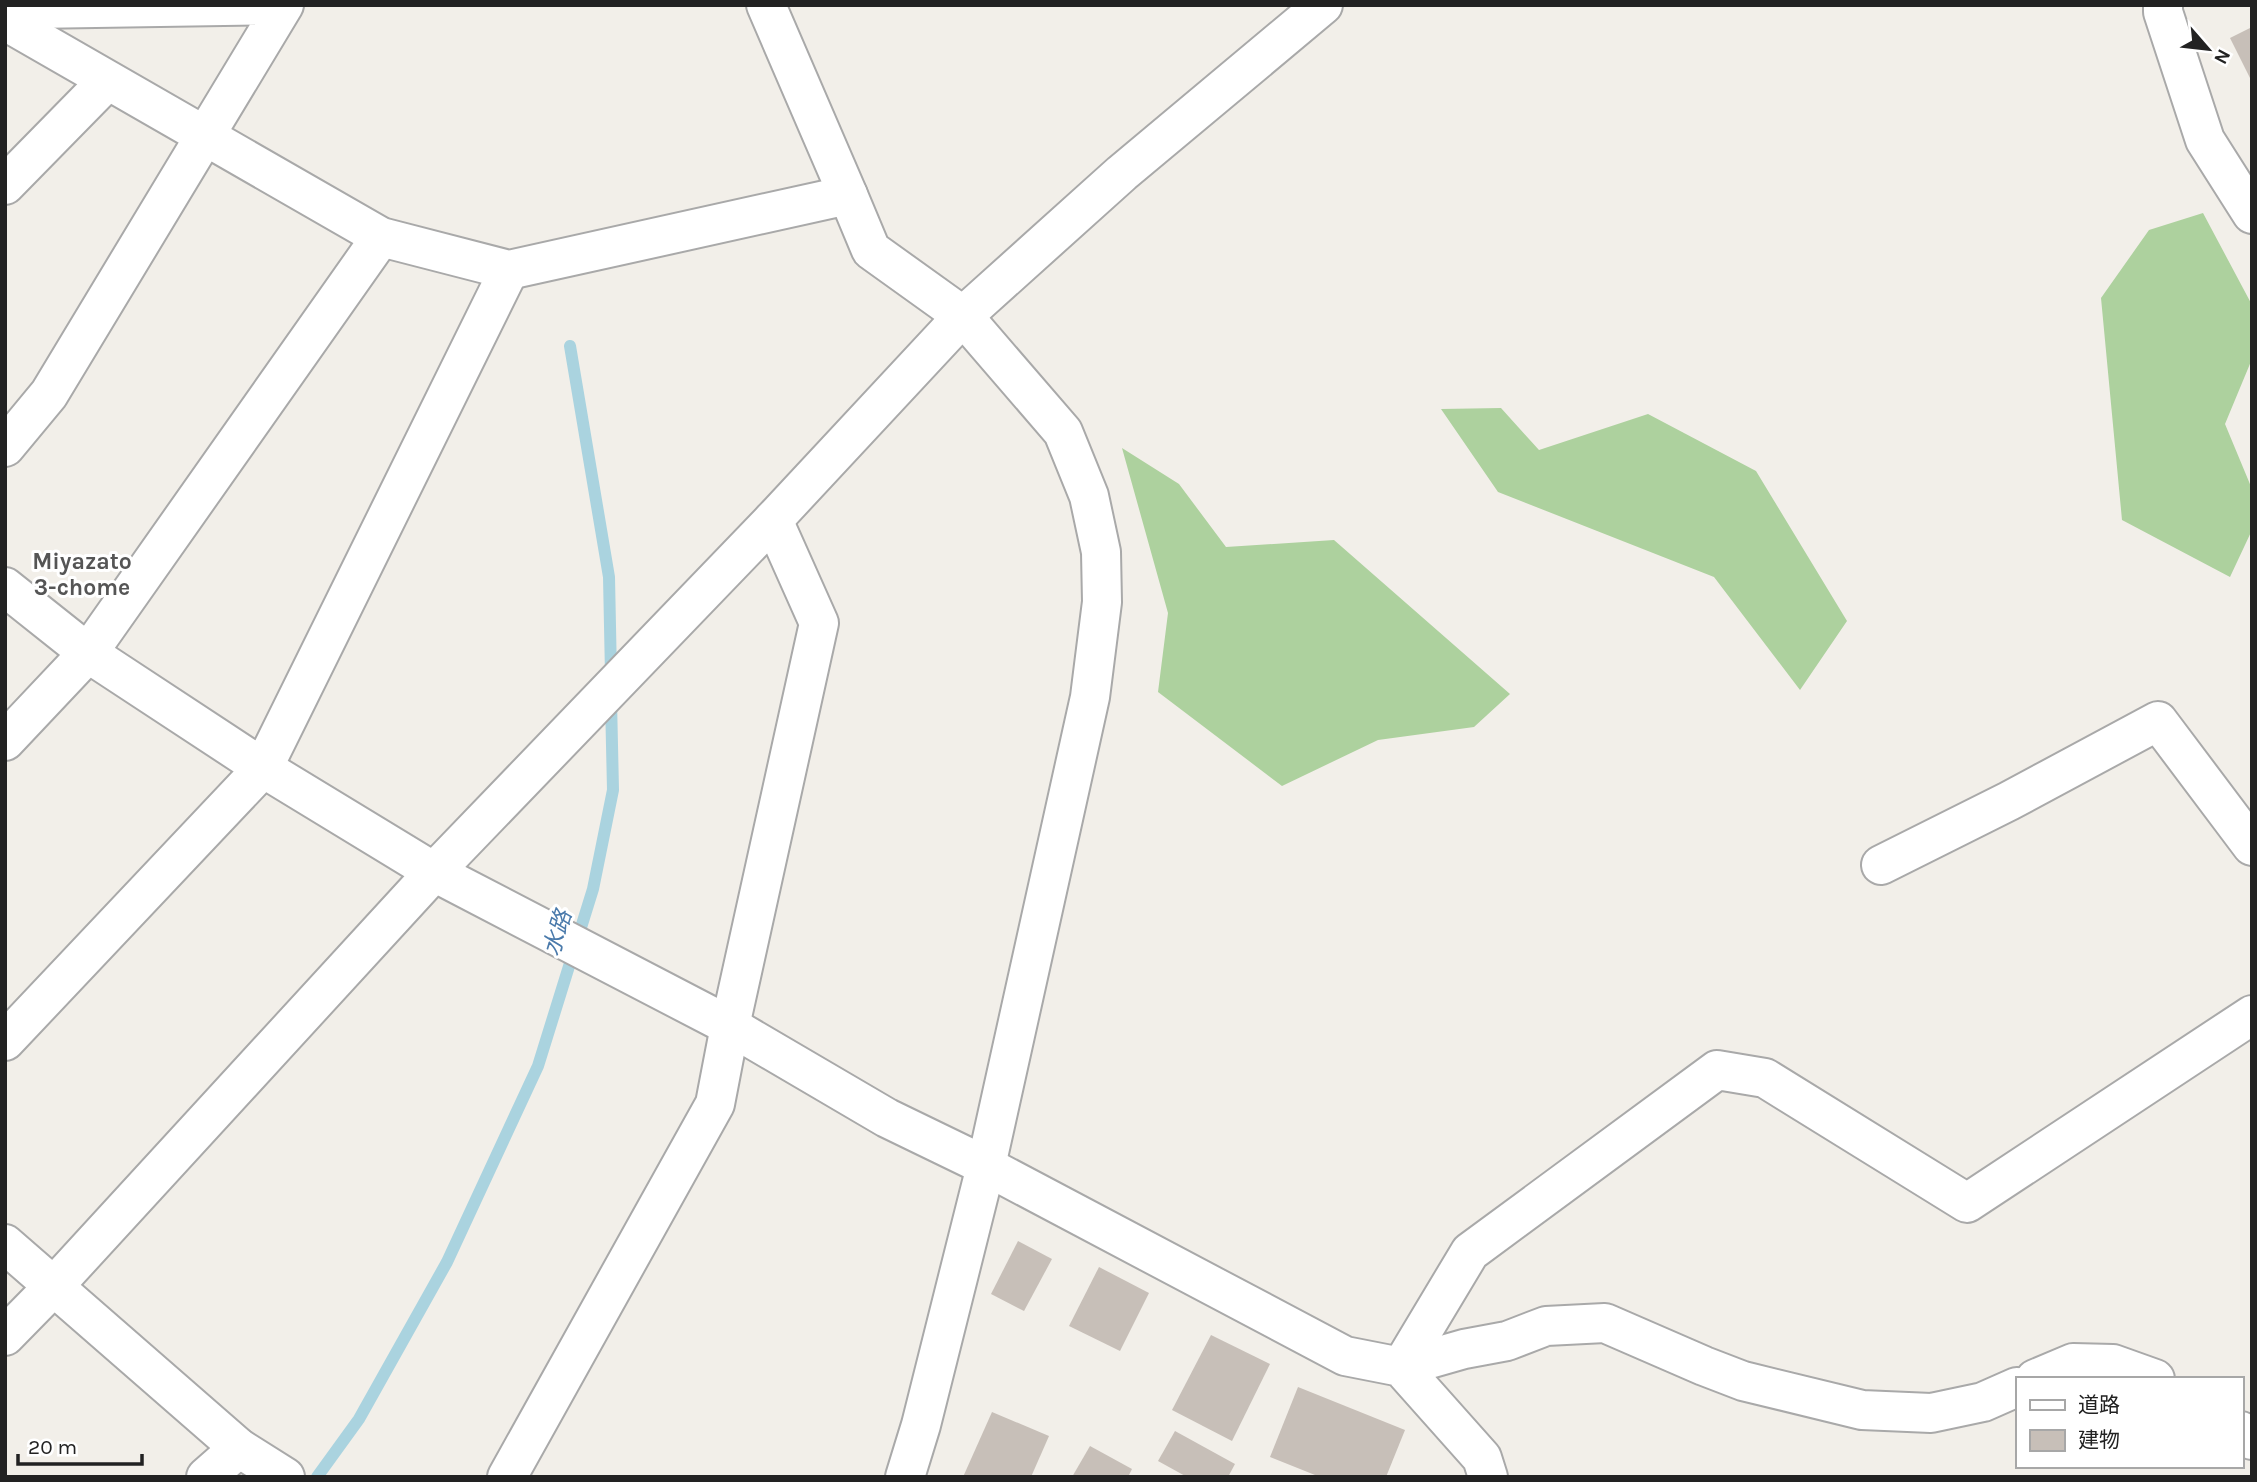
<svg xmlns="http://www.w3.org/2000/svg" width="2257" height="1482" font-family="Karla,'Noto Sans JP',sans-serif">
<rect width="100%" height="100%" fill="#f2efe9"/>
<g fill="#add19e">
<path d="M2203 213 2252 305V359L2225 424 2252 489V530L2230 577 2122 520 2101 298 2149 230Z"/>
<path d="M1501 408 1539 450 1648 414 1756 471 1847 621 1800 690 1714 577 1498 492 1441 409Z"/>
<path d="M1122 448 1179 484 1226 547 1334 540 1510 694 1474 727 1378 740 1282 786 1158 692 1168 613Z"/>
</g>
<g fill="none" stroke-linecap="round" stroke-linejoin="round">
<g stroke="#aad3df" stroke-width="12">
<path d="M570 346 609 577 611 675"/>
<path d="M317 1477 359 1419 447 1262 538 1066 593 889 613 790 611 700"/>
</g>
</g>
<g fill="#c7bfb8">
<path d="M2252 27V82L2230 38Z"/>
<path d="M1018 1241 1052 1259 1024 1311 991 1294Z"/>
<path d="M1099 1267 1149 1293 1120 1351 1069 1326Z"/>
<path d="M1211 1335 1270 1364 1232 1441 1172 1410Z"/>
<path d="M1298 1387 1405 1430 1386 1477H1320L1270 1457Z"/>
<path d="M992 1412 1049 1436 1031 1477H963Z"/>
<path d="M1175 1431 1235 1464 1228 1477H1187L1158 1461Z"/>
<path d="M1090 1446 1132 1469 1128 1477H1072Z"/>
</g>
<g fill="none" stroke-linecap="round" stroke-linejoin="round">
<g stroke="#a9a9a9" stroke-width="42">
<g id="minor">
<path d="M766 5 848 195"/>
<path d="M2163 5V12L2205 140 2252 214"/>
<path d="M5 21 381 237 509 270 848 195 871 250 963 316 1063 432 1089 496 1101 552 1102 602 1090 697 986 1166 921 1425 905 1477"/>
<path d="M5 185 107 81"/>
<path d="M5 447 49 394 284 5 32 9 8 22"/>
<path d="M5 587 88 653 263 768 434 872 730 1026 887 1118 986 1166 1345 1356 1401 1367 1482 1458 1488 1477"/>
<path d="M5 741 88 653 381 237"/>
<path d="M1881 865 2009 801 2158 721 2252 846"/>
<path d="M5 1041 263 768 509 270"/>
<path d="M5 1244 239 1448 285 1477"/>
<path d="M5 1336 54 1286 434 872 773 520 963 316 1122 173 1323 5"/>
<path d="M1401 1367 1470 1252 1717 1070 1765 1078 1967 1203 2252 1015"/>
<path d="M1401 1367 1464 1349 1507 1341 1546 1326 1605 1323 1704 1366 1743 1381 1862 1410 1931 1413 1983 1402 2017 1387"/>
<path d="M2035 1379 2073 1363 2113 1364 2155 1379"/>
<path d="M2241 1431 2252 1440"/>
<path d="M206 1477 239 1448"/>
<path d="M507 1477 715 1104 730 1026 819 623 773 520"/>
</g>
</g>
<use href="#minor" stroke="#fff" stroke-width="38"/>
</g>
<g text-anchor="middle" stroke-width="6" stroke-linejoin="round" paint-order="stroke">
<g font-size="23" font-weight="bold" fill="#555" stroke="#fff">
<text x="82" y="569">Miyazato<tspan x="82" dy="26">3-chome</tspan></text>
</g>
<g font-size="23" font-style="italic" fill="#4a7aab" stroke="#fff">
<text transform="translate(557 933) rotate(-73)" y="8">水路</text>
</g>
</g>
<rect width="2257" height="1482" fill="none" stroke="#222222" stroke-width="14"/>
<rect x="2016" y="1377" width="228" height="91" fill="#ffffff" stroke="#a7a7a7" stroke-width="2"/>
<rect x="2030" y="1400" width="35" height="10" fill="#ffffff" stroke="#a7a7a7" stroke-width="2"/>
<text x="2078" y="1412" font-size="21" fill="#222222">道路</text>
<rect x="2030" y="1430" width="35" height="21" fill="#c7bfb8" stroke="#a7a7a7" stroke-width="2"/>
<text x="2078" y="1447" font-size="21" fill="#222222">建物</text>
<g transform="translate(2208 49) rotate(118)" stroke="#ffffff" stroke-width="5" paint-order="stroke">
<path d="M0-5L12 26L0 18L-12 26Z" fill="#222222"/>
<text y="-10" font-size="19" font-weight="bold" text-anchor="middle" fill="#222222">N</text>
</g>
<path d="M18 1454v10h124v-10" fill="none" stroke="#222222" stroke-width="3.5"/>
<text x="28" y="1454" font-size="21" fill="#222222" stroke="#ffffff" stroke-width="5" paint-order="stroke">20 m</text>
</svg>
